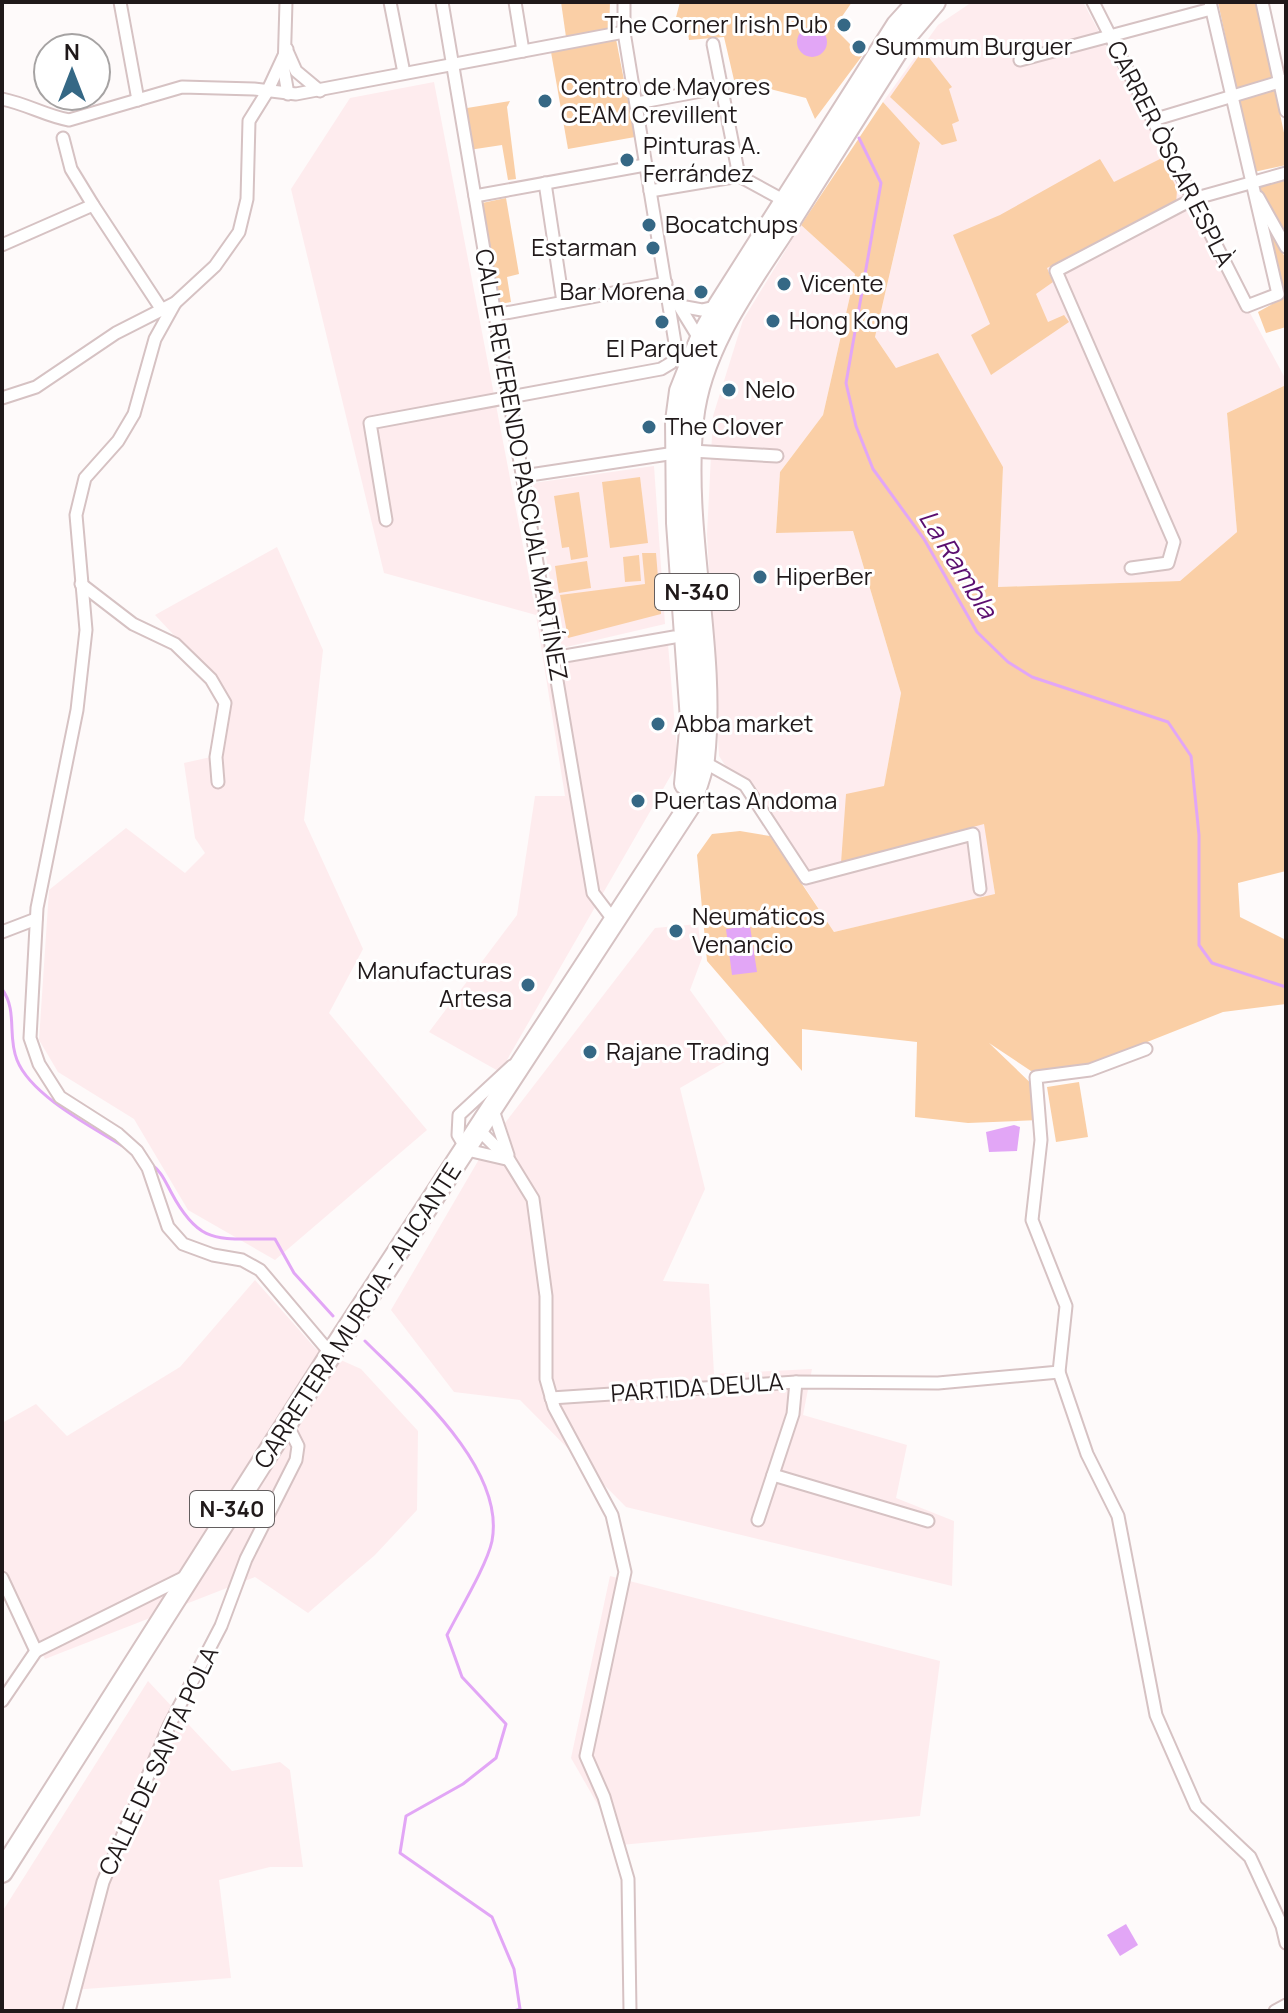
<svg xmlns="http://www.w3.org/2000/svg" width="1288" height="2013" font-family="Manrope,sans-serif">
<rect width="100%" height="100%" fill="#fefafa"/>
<g fill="#feecee">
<path d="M972 2H1083L1286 380V385L1227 413 1237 532 1180 581 998 587 1003 467 896 368 875 337 920 144 883 102 938 25Z"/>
<path d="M434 82 533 598 562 664 668 644 678 763 500 1072 429 1032 517 915 535 796H565L536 615 384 573 291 189 350 98Z"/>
<path d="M801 225 855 274 823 415 780 472 776 532 853 531 901 693 884 786 842 863 985 823 995 895 834 932 719 756 707 534 713 416 743 320Z"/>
<path d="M654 466 665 624 562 648 533 483Z"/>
<path d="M277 547 323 650 304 820 363 949 329 1013 427 1130 275 1260 188 1210 134 1119 58 1072 39 1040 49 890 126 828 185 873 205 853 195 838 184 763 211 757 218 708 217 681 155 615Z"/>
<path d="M698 924 702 958 690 990 737 1055 680 1088 705 1189 663 1281 709 1284 714 1374 812 1369 803 1415 907 1445 896 1498 954 1521 952 1586 626 1507 520 1400 454 1392 391 1310 485 1149 655 928Z"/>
<path d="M255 1280 316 1349 361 1369 418 1431 417 1510 375 1555 308 1613 255 1577 45 1659 2 1573V1423L36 1404 67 1436 180 1367Z"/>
<path d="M610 1576 940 1661 920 1816 621 1845 571 1758Z"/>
<path d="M148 1681 232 1771 280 1762 290 1770 303 1867H270L219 1880 231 1978 72 1990 65 2011H2V1912Z"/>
</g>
<g fill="#facfa6">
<path d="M561 2H610L609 30 566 37Z"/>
<path d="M680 2H852L834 28 862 56 815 119 806 98 734 80 724 37 689 40 687 26 674 25Z"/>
<path d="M1218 2H1256L1286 142V165L1254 172Z"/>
<path d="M616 39 635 137 568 149 551 52Z"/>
<path d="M923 50 952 87 949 89 959 121 952 124 957 141 942 145 890 97Z"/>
<path d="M510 101 507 107 516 179 508 180 502 145 469 150 461 109Z"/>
<path d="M883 102 920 143 875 337 896 368 938 353 1003 467 998 587 1180 581 1237 532 1227 413 1286 385V871L1238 883 1240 917 1286 940V1004L1223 1012 1089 1065 1031 1071 989 1043 1040 1092 1039 1120 968 1123 915 1117 917 1042 802 1029V1071L707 961 697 855 712 834 740 831 770 836 834 932 995 894 984 824 841 863 846 794 884 786 901 693 853 531 776 533 780 472 823 415 855 274 801 225Z"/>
<path d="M1162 158 1177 189 1176 206 1047 268 1053 282 1036 294 1048 322 1064 315 1069 322 991 375 971 335 990 324 953 235 1000 215 1100 159 1114 182Z"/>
<path d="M1286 180V237L1257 188Z"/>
<path d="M506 198 519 274 507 277 511 302 499 304 482 203Z"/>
<path d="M1260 213 1286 259V327L1266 333 1258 312 1283 298Z"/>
<path d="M640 477 648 543 610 548 602 482Z"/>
<path d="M579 492 588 557 571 560 569 547 562 548 554 496Z"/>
<path d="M642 553H656L661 614 568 638 560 595 645 584Z"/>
<path d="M639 555 641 581 625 582 623 557Z"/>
<path d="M587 561 591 588 559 593 555 566Z"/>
<path d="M1079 1082 1088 1137 1056 1142 1047 1087Z"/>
</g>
<g fill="#e2a6f6">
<circle cx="812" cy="42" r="15"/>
<path d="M750 926 757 972 732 975 726 929Z"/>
<path d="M1014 1125 1020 1127 1017 1151 989 1152 986 1132Z"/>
<path d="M1126 1924 1138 1945 1120 1956 1107 1935Z"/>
</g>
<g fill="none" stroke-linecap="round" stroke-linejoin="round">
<g stroke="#e2a6f6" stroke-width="3">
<path d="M859 138 881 183 846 383 856 426 873 469 924 539 977 632 1008 662 1032 677 1168 722 1191 756 1199 835V945L1212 963 1286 987"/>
<path d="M2 989C18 1011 7 1036 17 1060 31 1096 94 1128 126 1148"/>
<path d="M149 1163C161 1170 165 1181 171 1192 200 1247 218 1238 275 1239L294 1273 333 1316"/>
<path d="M365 1341C411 1387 506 1467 492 1541 487 1565 459 1611 447 1635L462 1677 506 1724 496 1758 463 1784 406 1816 400 1853 492 1917 514 1969 520 2009 514 2011"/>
</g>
<g stroke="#d6c2c3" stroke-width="15">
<g id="street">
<path d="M120 2 138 100"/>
<path d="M286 2 284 71 288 94"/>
<path d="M390 2 404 73"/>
<path d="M442 2 593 893 615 922"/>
<path d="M515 2 523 51"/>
<path d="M624 2V32L678 361"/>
<path d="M1093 2 1247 306 1278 294 1210 2"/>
<path d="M1262 2 1286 111"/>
<path d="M713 44 739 176"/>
<path d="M288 53 296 71 320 91"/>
<path d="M1020 60 1211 9"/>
<path d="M2 99C27 104 46 116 69 120L182 87 254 89 296 94 624 32"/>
<path d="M637 103 723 87"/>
<path d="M1153 120 1286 80"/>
<path d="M63 138 71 169 93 205"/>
<path d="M545 183 563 302"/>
<path d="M650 191 739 176 785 201"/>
<path d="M475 196 645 165"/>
<path d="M1258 197 1286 247"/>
<path d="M2 245 93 205 162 310"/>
<path d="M670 291 700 340"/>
<path d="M175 303 155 339 134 414 118 441 85 478 76 515 86 630 77 710 37 908 30 1038 39 1064 60 1097 118 1134 137 1151 148 1168 168 1227 183 1244 213 1255 242 1260 260 1270 331 1354"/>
<path d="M680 306 702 310 719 306"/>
<path d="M495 315 666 283"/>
<path d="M2 398 36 387 116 333 175 303 215 266 239 232 247 199 249 121 267 92 287 49"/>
<path d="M692 451 777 456"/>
<path d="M523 476 675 453"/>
<path d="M386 520 370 423 661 369 671 363 677 354"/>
<path d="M1131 568 1168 563 1174 542 1056 271 1193 199 1286 173"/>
<path d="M81 584 133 624 175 644 211 679 225 703 216 757 218 782"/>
<path d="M553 658 674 637"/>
<path d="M704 762 745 785 806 878 973 834 980 889"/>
<path d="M2 932 36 919"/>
<path d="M492 1107 508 1155"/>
<path d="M479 1130 509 1160 533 1199 546 1296V1379L554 1407 612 1515 625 1572 586 1756 604 1797 628 1879 630 2011"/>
<path d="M506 1159 467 1150 458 1135 459 1115 512 1066"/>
<path d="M1059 1372 1087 1454 1118 1516 1156 1715 1196 1806 1250 1857 1282 1926 1286 1943"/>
<path d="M551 1398 796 1382 938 1383 1059 1372 1066 1306 1032 1220 1041 1140 1036 1077 1090 1070 1146 1049"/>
<path d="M773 1475 928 1521"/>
<path d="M758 1520 793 1414 796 1382"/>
<path d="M2 1578 36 1651 187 1576"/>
<path d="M2 1701 36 1651"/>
<path d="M69 2011 103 1882 169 1726 221 1626 246 1559 296 1460 298 1446 287 1424"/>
<path d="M1275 2011 1286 2005"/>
</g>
</g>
<g stroke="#d6c2c3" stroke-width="24">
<g id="highway">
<path d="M685 784 691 720 677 523 676 421 680 391 701 338 719 305 897 25 918 2"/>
<path d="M2 1872 331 1354 690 805C695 790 702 774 704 758 716 647 681 532 693 419 701 345 752 280 791 219 830 157 869 96 908 34L935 2"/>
</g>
</g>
<use href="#street" stroke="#fff" stroke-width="11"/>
<use href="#highway" stroke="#fff" stroke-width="20"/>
</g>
<g fill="#356885" stroke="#fff" stroke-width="3">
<circle cx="844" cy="25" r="8"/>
<circle cx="859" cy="47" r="8"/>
<circle cx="545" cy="101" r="8"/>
<circle cx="627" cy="160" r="8"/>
<circle cx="649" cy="225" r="8"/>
<circle cx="653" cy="248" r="8"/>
<circle cx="784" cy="284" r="8"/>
<circle cx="701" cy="292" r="8"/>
<circle cx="773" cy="321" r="8"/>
<circle cx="662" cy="322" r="8"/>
<circle cx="729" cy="390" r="8"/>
<circle cx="649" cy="427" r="8"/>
<circle cx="760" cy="577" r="8"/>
<circle cx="658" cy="724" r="8"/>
<circle cx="638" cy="801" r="8"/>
<circle cx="676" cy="931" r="8"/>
<circle cx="528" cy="985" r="8"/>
<circle cx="590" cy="1052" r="8"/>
</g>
<g text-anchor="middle" stroke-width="6" stroke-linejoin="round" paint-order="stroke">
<g fill="#fff" stroke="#635e5f" stroke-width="2">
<rect x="655" y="574" width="84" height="36" rx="6"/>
<rect x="190" y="1491" width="84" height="36" rx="6"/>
</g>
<g font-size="22" font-weight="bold" fill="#20191a">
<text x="697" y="600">N-340</text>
<text x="232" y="1517">N-340</text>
</g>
<g font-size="24" fill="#20191a" stroke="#fff" text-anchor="start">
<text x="828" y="33" text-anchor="end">The Corner Irish Pub</text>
<text x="875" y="55">Summum Burguer</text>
<text x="561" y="95">Centro de Mayores<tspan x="561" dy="28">CEAM Crevillent</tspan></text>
<text x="643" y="154">Pinturas A.<tspan x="643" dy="28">Ferrández</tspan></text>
<text x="665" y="233">Bocatchups</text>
<text x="637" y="256" text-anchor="end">Estarman</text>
<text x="800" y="292">Vicente</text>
<text x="685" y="300" text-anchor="end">Bar Morena</text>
<text x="789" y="329">Hong Kong</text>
<text x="662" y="357" text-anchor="middle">El Parquet</text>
<text x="745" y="398">Nelo</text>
<text x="665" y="435">The Clover</text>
<text x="776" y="585">HiperBer</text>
<text x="674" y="732">Abba market</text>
<text x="654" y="809">Puertas Andoma</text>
<text x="692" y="925">Neumáticos<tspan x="692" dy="28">Venancio</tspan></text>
<text x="512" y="979" text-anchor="end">Manufacturas<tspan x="512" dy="28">Artesa</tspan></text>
<text x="606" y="1060">Rajane Trading</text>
</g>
<g font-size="24" fill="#20191a" stroke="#fff">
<text transform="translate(1170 154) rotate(63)" y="8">CARRER ÒSCAR ESPLÀ</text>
<text transform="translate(521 465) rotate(80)" y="8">CALLE REVERENDO PASCUAL MARTÍNEZ</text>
<text transform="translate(358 1316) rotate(-57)" y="8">CARRETERA MURCIA - ALICANTE</text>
<text transform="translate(697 1388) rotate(-4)" y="8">PARTIDA DEULA</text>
<text transform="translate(159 1761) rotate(-65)" y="8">CALLE DE SANTA POLA</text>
</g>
<g font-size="26" font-style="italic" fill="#5a0e6f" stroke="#fff">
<text transform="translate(958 564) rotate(58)" y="9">La Rambla</text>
</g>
</g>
<rect width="1288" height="2013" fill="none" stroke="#20191a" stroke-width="8"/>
<g transform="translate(72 72)"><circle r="38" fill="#ffffff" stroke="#a6a3a3" stroke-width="2"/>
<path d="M0-6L14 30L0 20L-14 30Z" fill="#356885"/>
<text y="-12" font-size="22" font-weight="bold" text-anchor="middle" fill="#20191a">N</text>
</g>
</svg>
